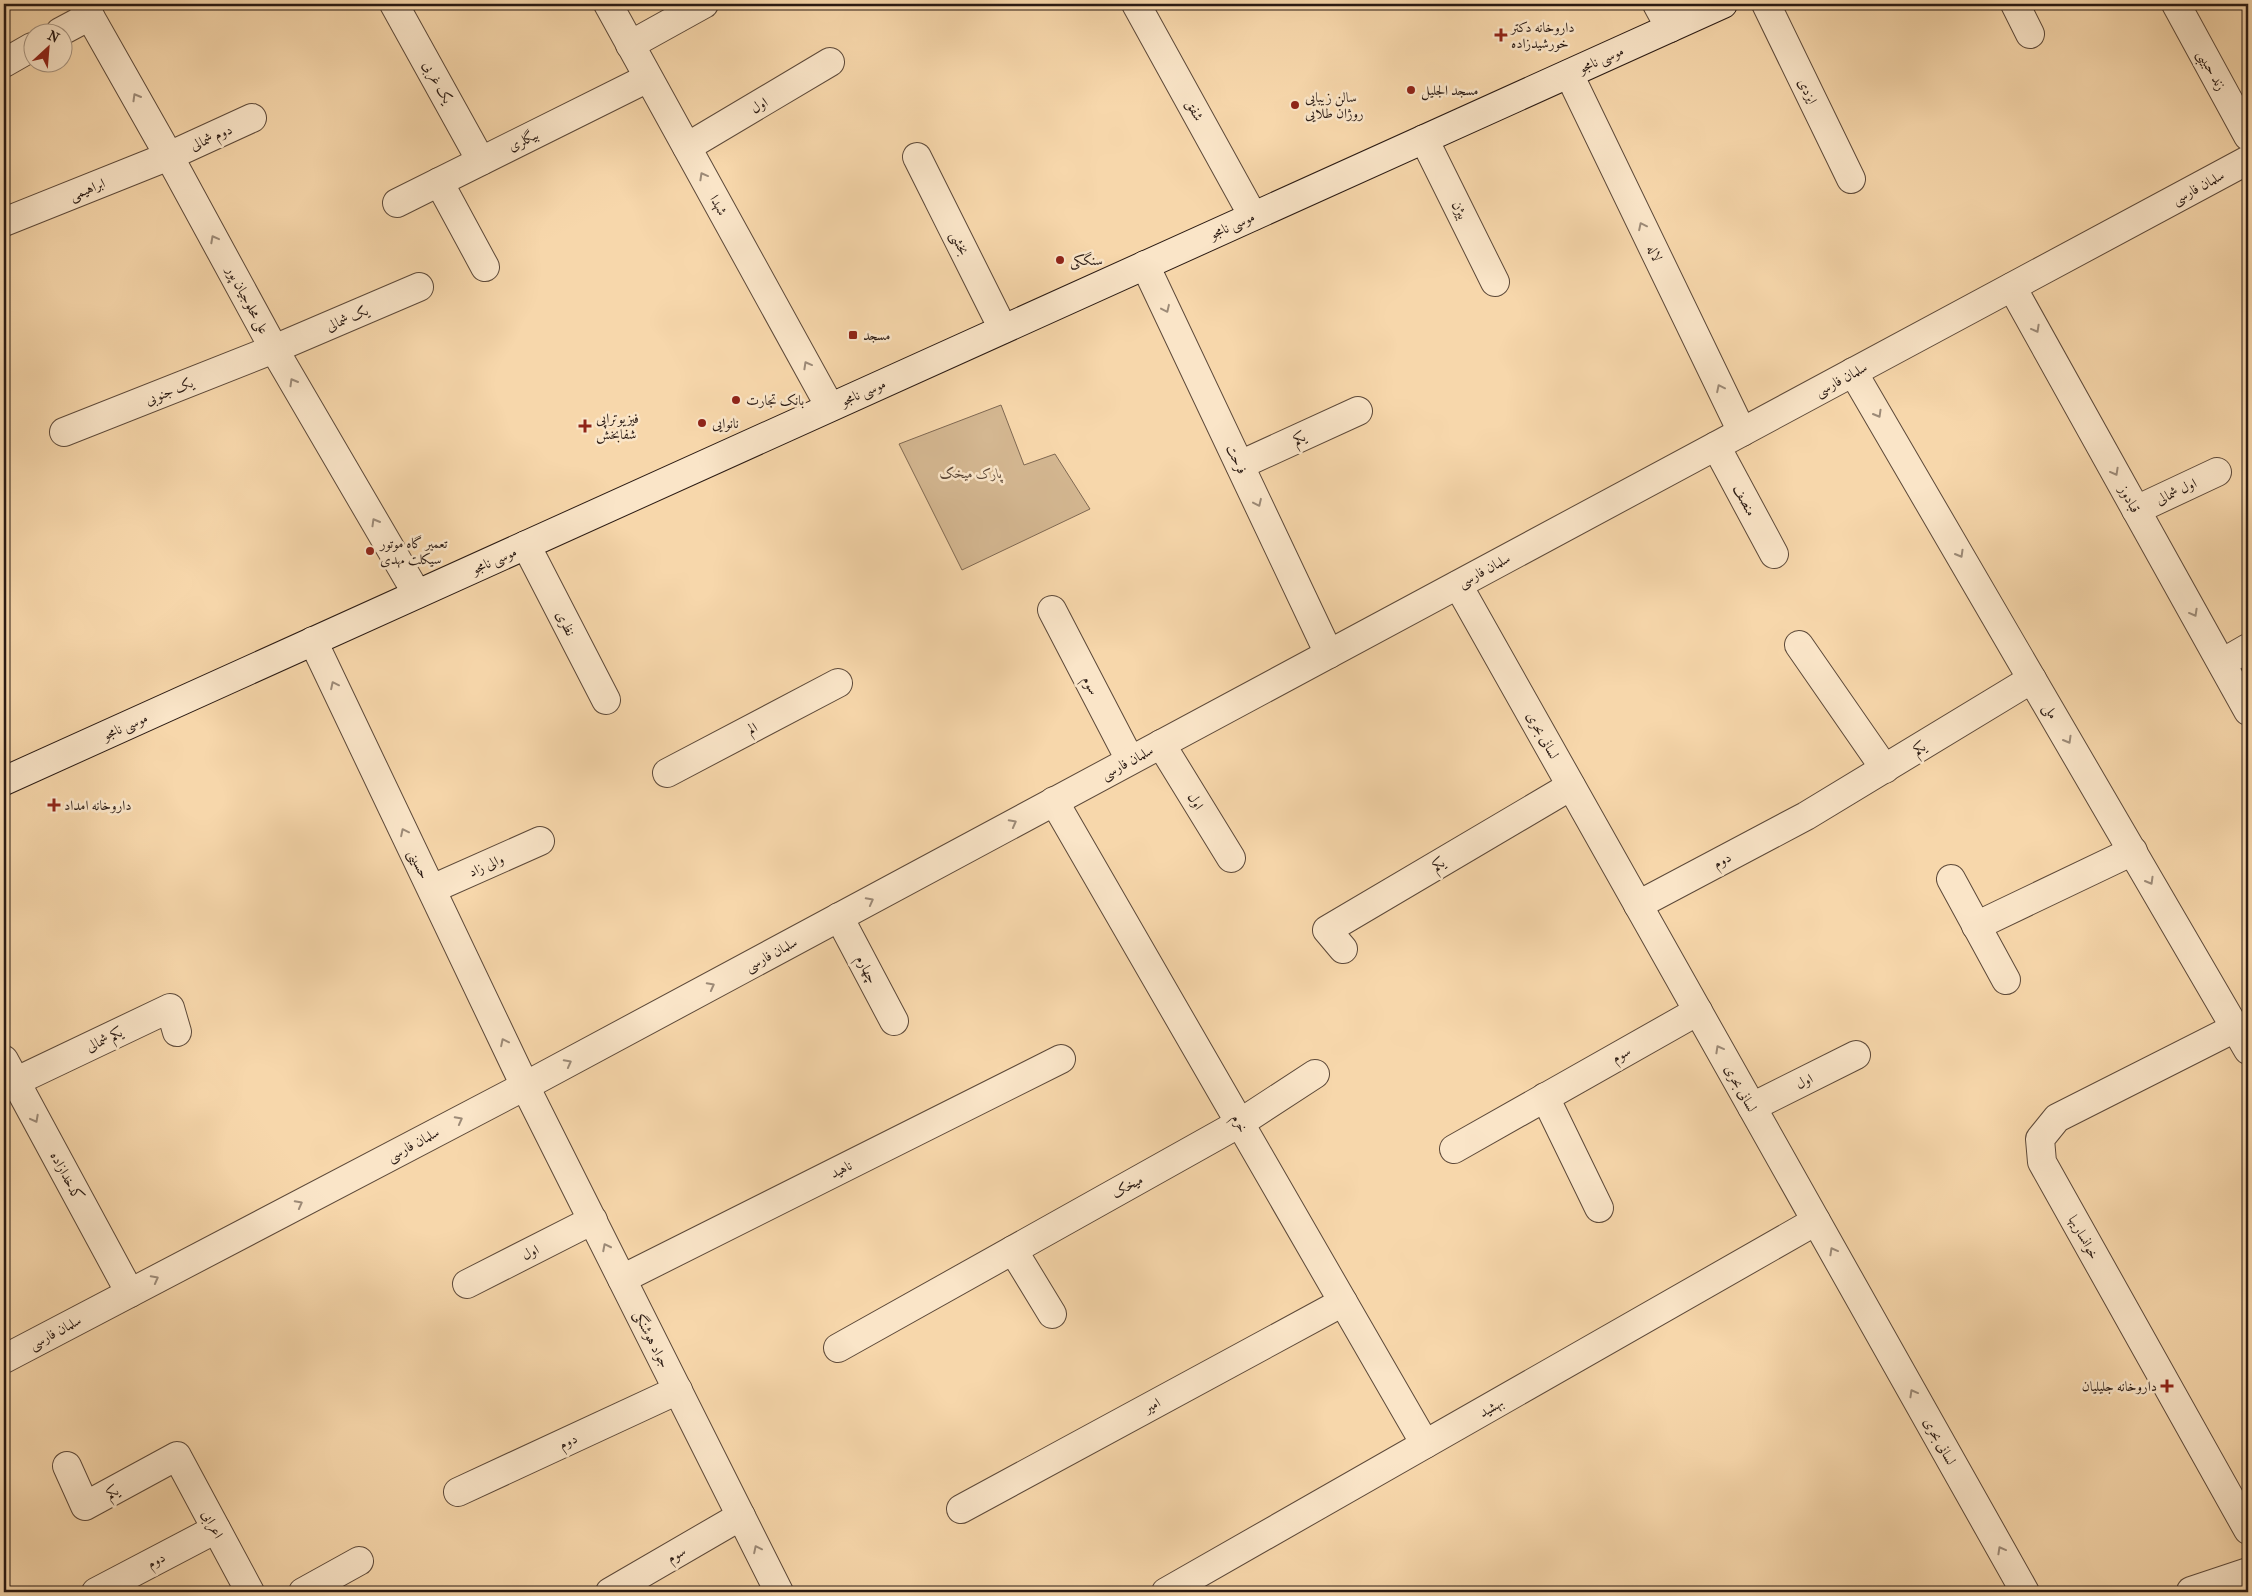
<svg xmlns="http://www.w3.org/2000/svg" width="2252" height="1596" font-family="'IM FELL French Canon',Amiri,serif">
<rect width="100%" height="100%" fill="#f7d7ab"/>
<filter id="stains"><feTurbulence type="fractalNoise" baseFrequency=".004" numOctaves="4"/><feColorMatrix values="0 0 0 0 .2 0 0 0 0 .09 0 0 0 0 .02 0 0 0 .5 -.17"/></filter>
<radialGradient id="worn" r=".72"><stop offset=".6" stop-color="#630" stop-opacity="0"/><stop offset="1" stop-color="#630" stop-opacity=".3"/></radialGradient>
<path fill="#d4b791" stroke="#7f6852" d="M1001 405 1024 465 1055 454 1090 509 962 570 899 444Z"/>
<g fill="none" stroke-linecap="round" stroke-linejoin="round">
<g stroke="#5d4939" stroke-width="30">
<g id="street">
<path d="M83 4 169 156 274 349 417 594"/>
<path d="M394 4 481 161"/>
<path d="M608 4 830 407"/>
<path d="M1136 4 1253 216"/>
<path d="M1657 4 1670 28"/>
<path d="M1766 4 1851 179"/>
<path d="M2015 4 2030 34"/>
<path d="M2176 4 2248 136"/>
<path d="M60 32 90 16"/>
<path d="M630 45 704 4"/>
<path d="M4 63 32 47"/>
<path d="M1569 74 1742 432"/>
<path d="M1424 139 1495 282"/>
<path d="M687 147 830 62"/>
<path d="M917 157 1003 329"/>
<path d="M439 182 485 267"/>
<path d="M397 203 648 78"/>
<path d="M4 222 169 156 252 118"/>
<path d="M1145 265 1329 654"/>
<path d="M2012 287 2248 711"/>
<path d="M1853 372 2248 1050"/>
<path d="M64 432 274 349 419 287"/>
<path d="M1716 446 1774 554"/>
<path d="M1240 465 1358 411"/>
<path d="M2136 510 2217 472"/>
<path d="M526 545 606 700"/>
<path d="M1458 585 2025 1592"/>
<path d="M1052 610 1130 760"/>
<path d="M313 641 525 1086 779 1592"/>
<path d="M1799 645 1885 769"/>
<path d="M2222 663 2248 648"/>
<path d="M1161 744 1231 858"/>
<path d="M667 773 838 683"/>
<path d="M1054 801 1425 1444"/>
<path d="M1951 879 2006 980"/>
<path d="M432 889 540 841"/>
<path d="M1638 905 1806 816 2032 679"/>
<path d="M839 917 894 1021"/>
<path d="M1976 926 2133 851"/>
<path d="M1343 949 1327 930 1571 786"/>
<path d="M2235 1028 2057 1118 2040 1139 2042 1162 2248 1530"/>
<path d="M4 1060 130 1293"/>
<path d="M4 1087 170 1008 177 1032"/>
<path d="M1545 1097 1599 1208"/>
<path d="M1752 1107 1856 1055"/>
<path d="M1454 1149 1698 1011"/>
<path d="M1013 1250 1052 1314"/>
<path d="M622 1279 1061 1059"/>
<path d="M467 1284 593 1220"/>
<path d="M838 1348 1240 1123 1315 1074"/>
<path d="M4 1359 525 1086 2248 160"/>
<path d="M67 1466 85 1506 177 1456 250 1592"/>
<path d="M458 1492 678 1390"/>
<path d="M961 1509 1343 1302"/>
<path d="M2191 1591 2248 1572"/>
<path d="M96 1592 216 1529"/>
<path d="M303 1592 359 1561"/>
<path d="M610 1592 741 1516"/>
<path d="M1166 1592 1816 1221"/>
</g>
</g>
<g stroke="#2a1a13" stroke-width="30">
<path id="secondary" d="M4 781 1723 4"/>
</g>
<use href="#street" stroke="#fae5c8" stroke-width="28"/>
<use href="#secondary" stroke="#fae5c8" stroke-width="28"/>
</g>
<defs><path id="oneway-chevron" d="M-2-3.5L2.5 0L-2 3.5" fill="none" stroke-width="1.6" stroke-linecap="round" stroke-linejoin="round" transform="scale(1.25)"/></defs>
<g stroke="#9c8a77">
<use href="#oneway-chevron" transform="translate(136 97) rotate(-120)"/>
<use href="#oneway-chevron" transform="translate(703 176) rotate(-119)"/>
<use href="#oneway-chevron" transform="translate(1642 226) rotate(-116)"/>
<use href="#oneway-chevron" transform="translate(214 239) rotate(-118)"/>
<use href="#oneway-chevron" transform="translate(1166 309) rotate(65)"/>
<use href="#oneway-chevron" transform="translate(2036 329) rotate(61)"/>
<use href="#oneway-chevron" transform="translate(807 365) rotate(-119)"/>
<use href="#oneway-chevron" transform="translate(293 382) rotate(-120)"/>
<use href="#oneway-chevron" transform="translate(1720 388) rotate(-116)"/>
<use href="#oneway-chevron" transform="translate(1878 414) rotate(60)"/>
<use href="#oneway-chevron" transform="translate(2115 472) rotate(61)"/>
<use href="#oneway-chevron" transform="translate(1258 503) rotate(65)"/>
<use href="#oneway-chevron" transform="translate(375 522) rotate(-120)"/>
<use href="#oneway-chevron" transform="translate(1960 554) rotate(60)"/>
<use href="#oneway-chevron" transform="translate(2194 613) rotate(61)"/>
<use href="#oneway-chevron" transform="translate(334 685) rotate(-116)"/>
<use href="#oneway-chevron" transform="translate(2068 740) rotate(60)"/>
<use href="#oneway-chevron" transform="translate(1013 823) rotate(-28)"/>
<use href="#oneway-chevron" transform="translate(404 832) rotate(-116)"/>
<use href="#oneway-chevron" transform="translate(2150 881) rotate(60)"/>
<use href="#oneway-chevron" transform="translate(870 901) rotate(-28)"/>
<use href="#oneway-chevron" transform="translate(711 986) rotate(-28)"/>
<use href="#oneway-chevron" transform="translate(504 1042) rotate(-116)"/>
<use href="#oneway-chevron" transform="translate(1719 1049) rotate(-119)"/>
<use href="#oneway-chevron" transform="translate(568 1063) rotate(-28)"/>
<use href="#oneway-chevron" transform="translate(35 1119) rotate(62)"/>
<use href="#oneway-chevron" transform="translate(459 1120) rotate(-28)"/>
<use href="#oneway-chevron" transform="translate(299 1204) rotate(-28)"/>
<use href="#oneway-chevron" transform="translate(606 1247) rotate(-117)"/>
<use href="#oneway-chevron" transform="translate(1833 1251) rotate(-119)"/>
<use href="#oneway-chevron" transform="translate(155 1279) rotate(-28)"/>
<use href="#oneway-chevron" transform="translate(1913 1393) rotate(-119)"/>
<use href="#oneway-chevron" transform="translate(757 1549) rotate(-116)"/>
<use href="#oneway-chevron" transform="translate(2001 1550) rotate(-119)"/>
</g>
<g fill="#8f2418" stroke="#fae5c8" stroke-width="2">
<path d="M1498.5 27.5h5v5h5v5h-5v5h-5v-5h-5v-5h5z"/>
<circle cx="1411" cy="90" r="5"/>
<circle cx="1295" cy="105" r="5"/>
<circle cx="1060" cy="260" r="5"/>
<rect x="848" y="330" width="10" height="10" rx="2.5"/>
<circle cx="736" cy="400" r="5"/>
<circle cx="702" cy="423" r="5"/>
<path d="M582.5 418.5h5v5h5v5h-5v5h-5v-5h-5v-5h5z"/>
<circle cx="370" cy="551" r="5"/>
<path d="M51.5 797.5h5v5h5v5h-5v5h-5v-5h-5v-5h5z"/>
<path d="M2164.5 1378.5h5v5h5v5h-5v5h-5v-5h-5v-5h5z"/>
</g>
<g text-anchor="middle" stroke-width="5" stroke-linejoin="round" paint-order="stroke">
<g font-size="14" fill="#2a1a13" stroke="#fae5c8" text-anchor="start">
<text x="1511" y="32">داروخانه دکتر<tspan x="1511" dy="16">خورشیدزاده</tspan></text>
<text x="1421" y="95">مسجد الجلیل</text>
<text x="1305" y="102">سالن زیبایی<tspan x="1305" dy="16">روژان طلایی</tspan></text>
<text x="1070" y="265">سنگکی</text>
<text x="863" y="340">مسجد</text>
<text x="746" y="405">بانک تجارت</text>
<text x="596" y="423">فیزیوتراپی<tspan x="596" dy="16">شفابخش</tspan></text>
<text x="712" y="428">نانوایی</text>
<text x="380" y="548">تعمیر گاه موتور<tspan x="380" dy="16">سیکلت مهدی</tspan></text>
<text x="64" y="810">داروخانه امداد</text>
<text x="2157" y="1391" text-anchor="end">داروخانه جلیلیان</text>
</g>
<g font-size="14" fill="#2a1a13" stroke="#fae5c8">
<text transform="translate(1601 59) rotate(-24)" y="5">موسی نامجو</text>
<text transform="translate(2212 70) rotate(61)" y="5">زند حبیبی</text>
<text transform="translate(438 82) rotate(61)" y="5">یک غربی</text>
<text transform="translate(1808 91) rotate(64)" y="5">ایزدی</text>
<text transform="translate(759 105) rotate(-31)" y="5">اول</text>
<text transform="translate(1195 110) rotate(61)" y="5">شفق</text>
<text transform="translate(211 137) rotate(-24)" y="5">دوم شمالی</text>
<text transform="translate(523 140) rotate(-26)" y="5">بیگلری</text>
<text transform="translate(2198 187) rotate(-28)" y="5">سلمان فارسی</text>
<text transform="translate(87 189) rotate(-22)" y="5">ابراهیمی</text>
<text transform="translate(719 205) rotate(61)" y="5">شهدا</text>
<text transform="translate(1460 210) rotate(64)" y="5">بیژن</text>
<text transform="translate(1232 225) rotate(-24)" y="5">موسی نامجو</text>
<text transform="translate(960 243) rotate(63)" y="5">بخشی</text>
<text transform="translate(1655 253) rotate(64)" y="5">لاله</text>
<text transform="translate(248 300) rotate(62)" y="5">علی محلوجیان پور</text>
<text transform="translate(347 318) rotate(-23)" y="5">یک شمالی</text>
<text transform="translate(1841 379) rotate(-28)" y="5">سلمان فارسی</text>
<text transform="translate(169 391) rotate(-22)" y="5">یک جنوبی</text>
<text transform="translate(863 392) rotate(-24)" y="5">موسی نامجو</text>
<text transform="translate(1299 438) rotate(-25)" y="5">یکم</text>
<text transform="translate(1237 459) rotate(65)" y="5">فرحت</text>
<text transform="translate(2176 491) rotate(-25)" y="5">اول شمالی</text>
<text transform="translate(2130 499) rotate(61)" y="5">قبادوز</text>
<text transform="translate(1745 500) rotate(62)" y="5">منصف</text>
<text transform="translate(494 560) rotate(-24)" y="5">موسی نامجو</text>
<text transform="translate(1484 570) rotate(-28)" y="5">سلمان فارسی</text>
<text transform="translate(566 623) rotate(63)" y="5">نظری</text>
<text transform="translate(1091 685) rotate(62)" y="5">سوم</text>
<text transform="translate(2051 711) rotate(60)" y="5">ملی</text>
<text transform="translate(125 726) rotate(-24)" y="5">موسی نامجو</text>
<text transform="translate(752 728) rotate(-28)" y="5">الم</text>
<text transform="translate(1543 735) rotate(61)" y="5">لسانی بحری</text>
<text transform="translate(1919 748) rotate(-31)" y="5">یکم</text>
<text transform="translate(1127 762) rotate(-28)" y="5">سلمان فارسی</text>
<text transform="translate(1196 801) rotate(59)" y="5">اول</text>
<text transform="translate(1722 860) rotate(-28)" y="5">دوم</text>
<text transform="translate(419 864) rotate(64)" y="5">حسینی</text>
<text transform="translate(1438 864) rotate(-31)" y="5">یکم</text>
<text transform="translate(486 865) rotate(-24)" y="5">والی زاد</text>
<text transform="translate(771 954) rotate(-28)" y="5">سلمان فارسی</text>
<text transform="translate(867 969) rotate(62)" y="5">چهارم</text>
<text transform="translate(104 1039) rotate(-25)" y="5">یکم شمالی</text>
<text transform="translate(1621 1054) rotate(-29)" y="5">سوم</text>
<text transform="translate(1804 1081) rotate(-27)" y="5">اول</text>
<text transform="translate(1741 1088) rotate(61)" y="5">لسانی بحری</text>
<text transform="translate(1240 1123) rotate(60)" y="5">خرم</text>
<text transform="translate(413 1144) rotate(-28)" y="5">سلمان فارسی</text>
<text transform="translate(841 1169) rotate(-27)" y="5">ناهید</text>
<text transform="translate(67 1176) rotate(62)" y="5">کدخدازاده</text>
<text transform="translate(1127 1186) rotate(-29)" y="5">میخک</text>
<text transform="translate(2084 1237) rotate(61)" y="5">خوانساریها</text>
<text transform="translate(530 1252) rotate(-27)" y="5">اول</text>
<text transform="translate(55 1332) rotate(-28)" y="5">سلمان فارسی</text>
<text transform="translate(652 1339) rotate(63)" y="5">جواد هوشنگی</text>
<text transform="translate(1152 1405) rotate(-29)" y="5">امیر</text>
<text transform="translate(1491 1407) rotate(-30)" y="5">بهشید</text>
<text transform="translate(568 1441) rotate(-25)" y="5">دوم</text>
<text transform="translate(1940 1441) rotate(61)" y="5">لسانی بحری</text>
<text transform="translate(112 1492) rotate(-29)" y="5">یکم</text>
<text transform="translate(213 1524) rotate(62)" y="5">اعرابی</text>
<text transform="translate(676 1554) rotate(-30)" y="5">سوم</text>
<text transform="translate(156 1560) rotate(-28)" y="5">دوم</text>
</g>
<g font-size="14" font-style="italic" fill="#5d4939" stroke="#fae5c8">
<text x="971" y="478">پارک میخک</text>
</g>
</g>
<rect width="2252" height="1596" fill="none" stroke="#f7d7ab" stroke-width="20"/>
<rect x="5" y="5" width="2242" height="1586" fill="none" stroke="#2a1a13" stroke-width="2.5"/>
<rect x="10" y="10" width="2232" height="1576" fill="none" stroke="#2a1a13"/>
<g transform="translate(48 48) rotate(26)"><circle r="24" fill="#fae5c8" stroke="#a79480"/>
<path d="M0-4L9 19L0 12L-9 19Z" fill="#8f2418"/>
<text y="-8" font-size="14" font-weight="bold" text-anchor="middle" fill="#2a1a13">N</text>
</g>
<rect width="100%" height="100%" filter="url(#stains)"/>
<rect width="100%" height="100%" fill="url(#worn)"/>
</svg>
